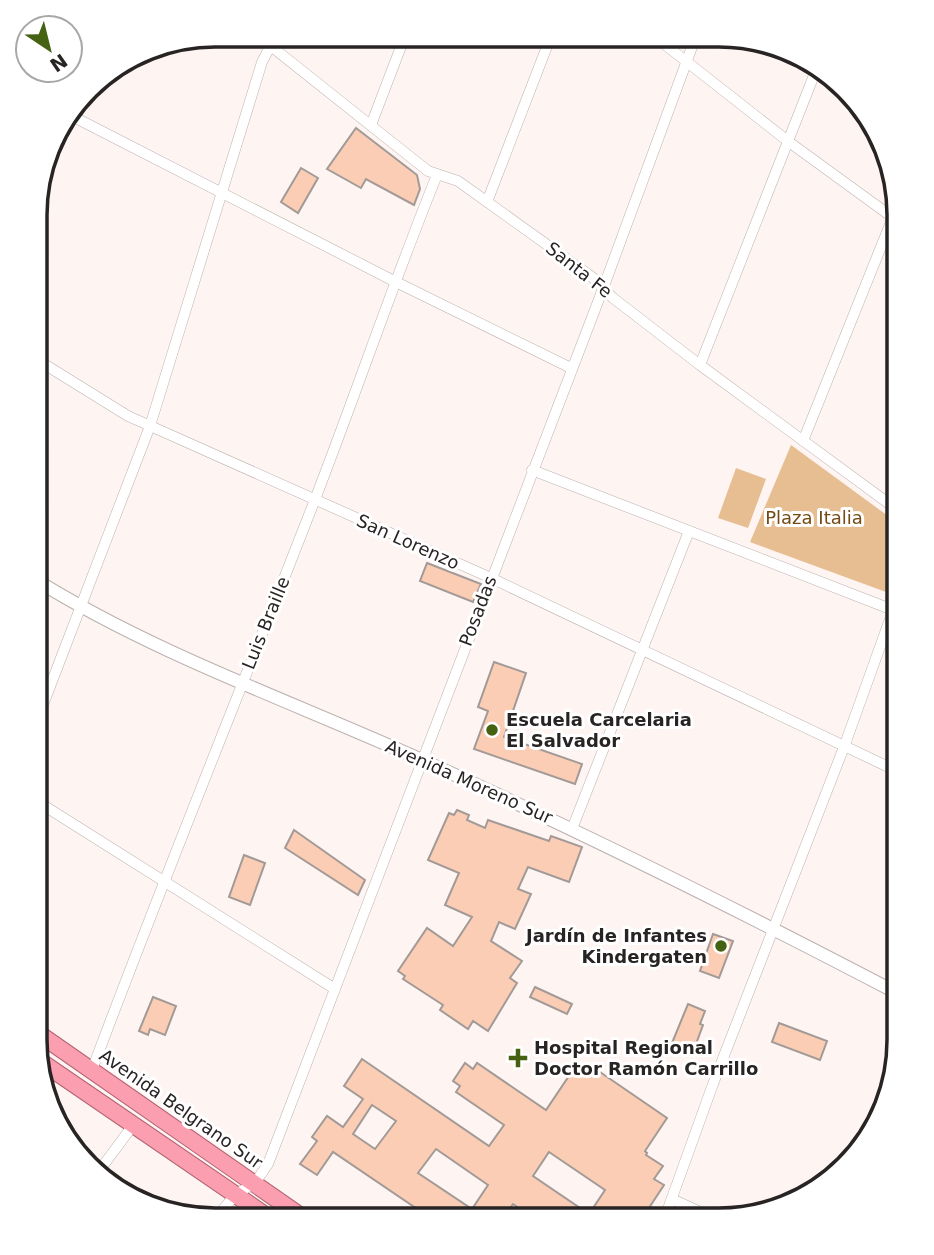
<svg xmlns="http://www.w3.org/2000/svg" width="934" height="1255" font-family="'DejaVu Sans',sans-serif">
<rect width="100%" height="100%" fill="#fef4f2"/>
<g fill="#e7be92">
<path d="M791 445 899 524V559L886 592 750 542Z"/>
<path d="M736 468 766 479 748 528 718 518Z"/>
</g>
<g fill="#fccdb5" stroke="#a29a96" stroke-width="2" fill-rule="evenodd">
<path d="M356 128 417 175 420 189 414 205 366 179 361 188 327 169Z"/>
<path d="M301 168 318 178 298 213 281 202Z"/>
<path d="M427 563 481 584 473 602 420 581Z"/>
<path d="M494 662 526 673 504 737 582 764 575 784 474 749 488 711 478 707Z"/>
<path d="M457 810 469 815 467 820 485 828 488 820 549 841 551 836 582 847 569 882 528 867 518 889 531 894 515 929 499 922 491 941 522 961 510 978 517 983 488 1031 473 1021 468 1029 440 1010 443 1005 403 979 405 976 398 971 427 928 453 946 472 917 445 905 459 873 428 860 449 813 454 815Z"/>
<path d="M294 830 365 880 358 895 285 848Z"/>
<path d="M244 855 265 863 250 905 229 897Z"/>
<path d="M713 934 733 941 719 978 700 971Z"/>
<path d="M535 987 572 1004 567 1014 530 997Z"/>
<path d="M153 997 176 1006 165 1035 150 1029 148 1035 139 1031Z"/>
<path d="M688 1004 705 1011 700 1024 703 1025 693 1052 672 1043Z"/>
<path d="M779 1023 827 1041 820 1060 772 1042Z"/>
<path d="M362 1059 489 1146 504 1125 456 1092 460 1086 453 1081 465 1063 473 1069 477 1063 546 1110 577 1064 596 1077 600 1072 667 1118 645 1151 647 1153 646 1155 663 1166 654 1179 664 1185 641 1220 535 1219 513 1204 502 1219H432L333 1152 317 1175 300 1164 317 1141 312 1137 327 1116 343 1127 363 1099 344 1086ZM372 1105 396 1121 375 1149 353 1134ZM436 1149 488 1185 472 1209 418 1173ZM549 1152 605 1190 589 1214 533 1176Z"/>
</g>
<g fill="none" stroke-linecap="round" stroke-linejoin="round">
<g stroke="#bcb2b0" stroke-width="11">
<g id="minor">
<path d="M257 35 428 171 458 181 592 277 613 298 700 365 899 511"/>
<path d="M654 36 789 142 899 222"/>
<path d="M68 114 394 281 571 368"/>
<path d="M371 125 405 36"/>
<path d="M487 202 551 36"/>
<path d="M36 359 128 416 491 578 899 772"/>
<path d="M700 365 818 65"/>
<path d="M803 441 897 207"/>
<path d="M532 470 893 610"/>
<path d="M36 723 150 426 262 62 276 35"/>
<path d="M35 800 335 989"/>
<path d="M572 829 689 531"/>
<path d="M92 1070C163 880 240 692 314 502 356 394 393 283 437 175"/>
<path d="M99 1171 134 1124"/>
<path d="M672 1199 718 1220"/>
<path d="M215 1219 236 1194 255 1183 268 1164 604 286 696 36"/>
<path d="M664 1220 713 1084 844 747 899 594"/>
</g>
</g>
<g stroke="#bcb2b0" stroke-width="14">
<path id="tertiary" d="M36 580C157 655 294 702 424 761 585 833 742 912 899 994"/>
</g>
<g stroke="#b06372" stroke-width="18">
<g id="trunk">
<path d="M35 1031 305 1219"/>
<path d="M40 1061 271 1219"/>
</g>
</g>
<use href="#minor" stroke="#fff" stroke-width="10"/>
<use href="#tertiary" stroke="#fff" stroke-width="12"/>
<use href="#trunk" stroke="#fb9eb0" stroke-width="16"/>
</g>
<g fill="#456112" stroke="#fff" stroke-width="2.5">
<circle cx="492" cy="730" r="7"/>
<circle cx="721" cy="946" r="7"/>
<path d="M514.5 1047.5h7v7h7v7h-7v7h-7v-7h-7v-7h7z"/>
</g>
<g text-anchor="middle" stroke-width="6" stroke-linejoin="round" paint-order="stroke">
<g font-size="18" fill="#282424" stroke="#fff">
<text transform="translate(579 270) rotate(38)" y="6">Santa Fe</text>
<text transform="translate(408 542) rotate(24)" y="6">San Lorenzo</text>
<text transform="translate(478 611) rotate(-69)" y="6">Posadas</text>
<text transform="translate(266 623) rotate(-68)" y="6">Luis Braille</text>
<text transform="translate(469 782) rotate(24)" y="6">Avenida Moreno Sur</text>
<text transform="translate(181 1109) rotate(35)" y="6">Avenida Belgrano Sur</text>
</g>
<g font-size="18" fill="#734a14" stroke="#fff">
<text x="814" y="524">Plaza Italia</text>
</g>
<g font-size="18" font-weight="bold" fill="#282424" stroke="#fff" text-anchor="start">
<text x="506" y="726">Escuela Carcelaria<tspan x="506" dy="21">El Salvador</tspan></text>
<text x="707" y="942" text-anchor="end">Jardín de Infantes<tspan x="707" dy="21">Kindergaten</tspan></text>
<text x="534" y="1054">Hospital Regional<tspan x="534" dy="21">Doctor Ramón Carrillo</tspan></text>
</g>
</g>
<path d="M0 0H934V1255H0ZM215 47H719A168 168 0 0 1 887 215V1040A168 168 0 0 1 719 1208H215A168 168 0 0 1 47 1040V215A168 168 0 0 1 215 47Z" fill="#fff" fill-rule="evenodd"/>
<path fill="none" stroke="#282424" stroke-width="3.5" d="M215 47H719A168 168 0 0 1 887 215V1040A168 168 0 0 1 719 1208H215A168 168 0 0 1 47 1040V215A168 168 0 0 1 215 47Z"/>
<g transform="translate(49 49) rotate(145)"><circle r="33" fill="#ffffff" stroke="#a9a7a7" stroke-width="2"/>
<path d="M0-5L12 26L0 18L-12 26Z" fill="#456112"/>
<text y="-10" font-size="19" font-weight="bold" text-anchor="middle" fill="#282424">N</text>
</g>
</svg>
